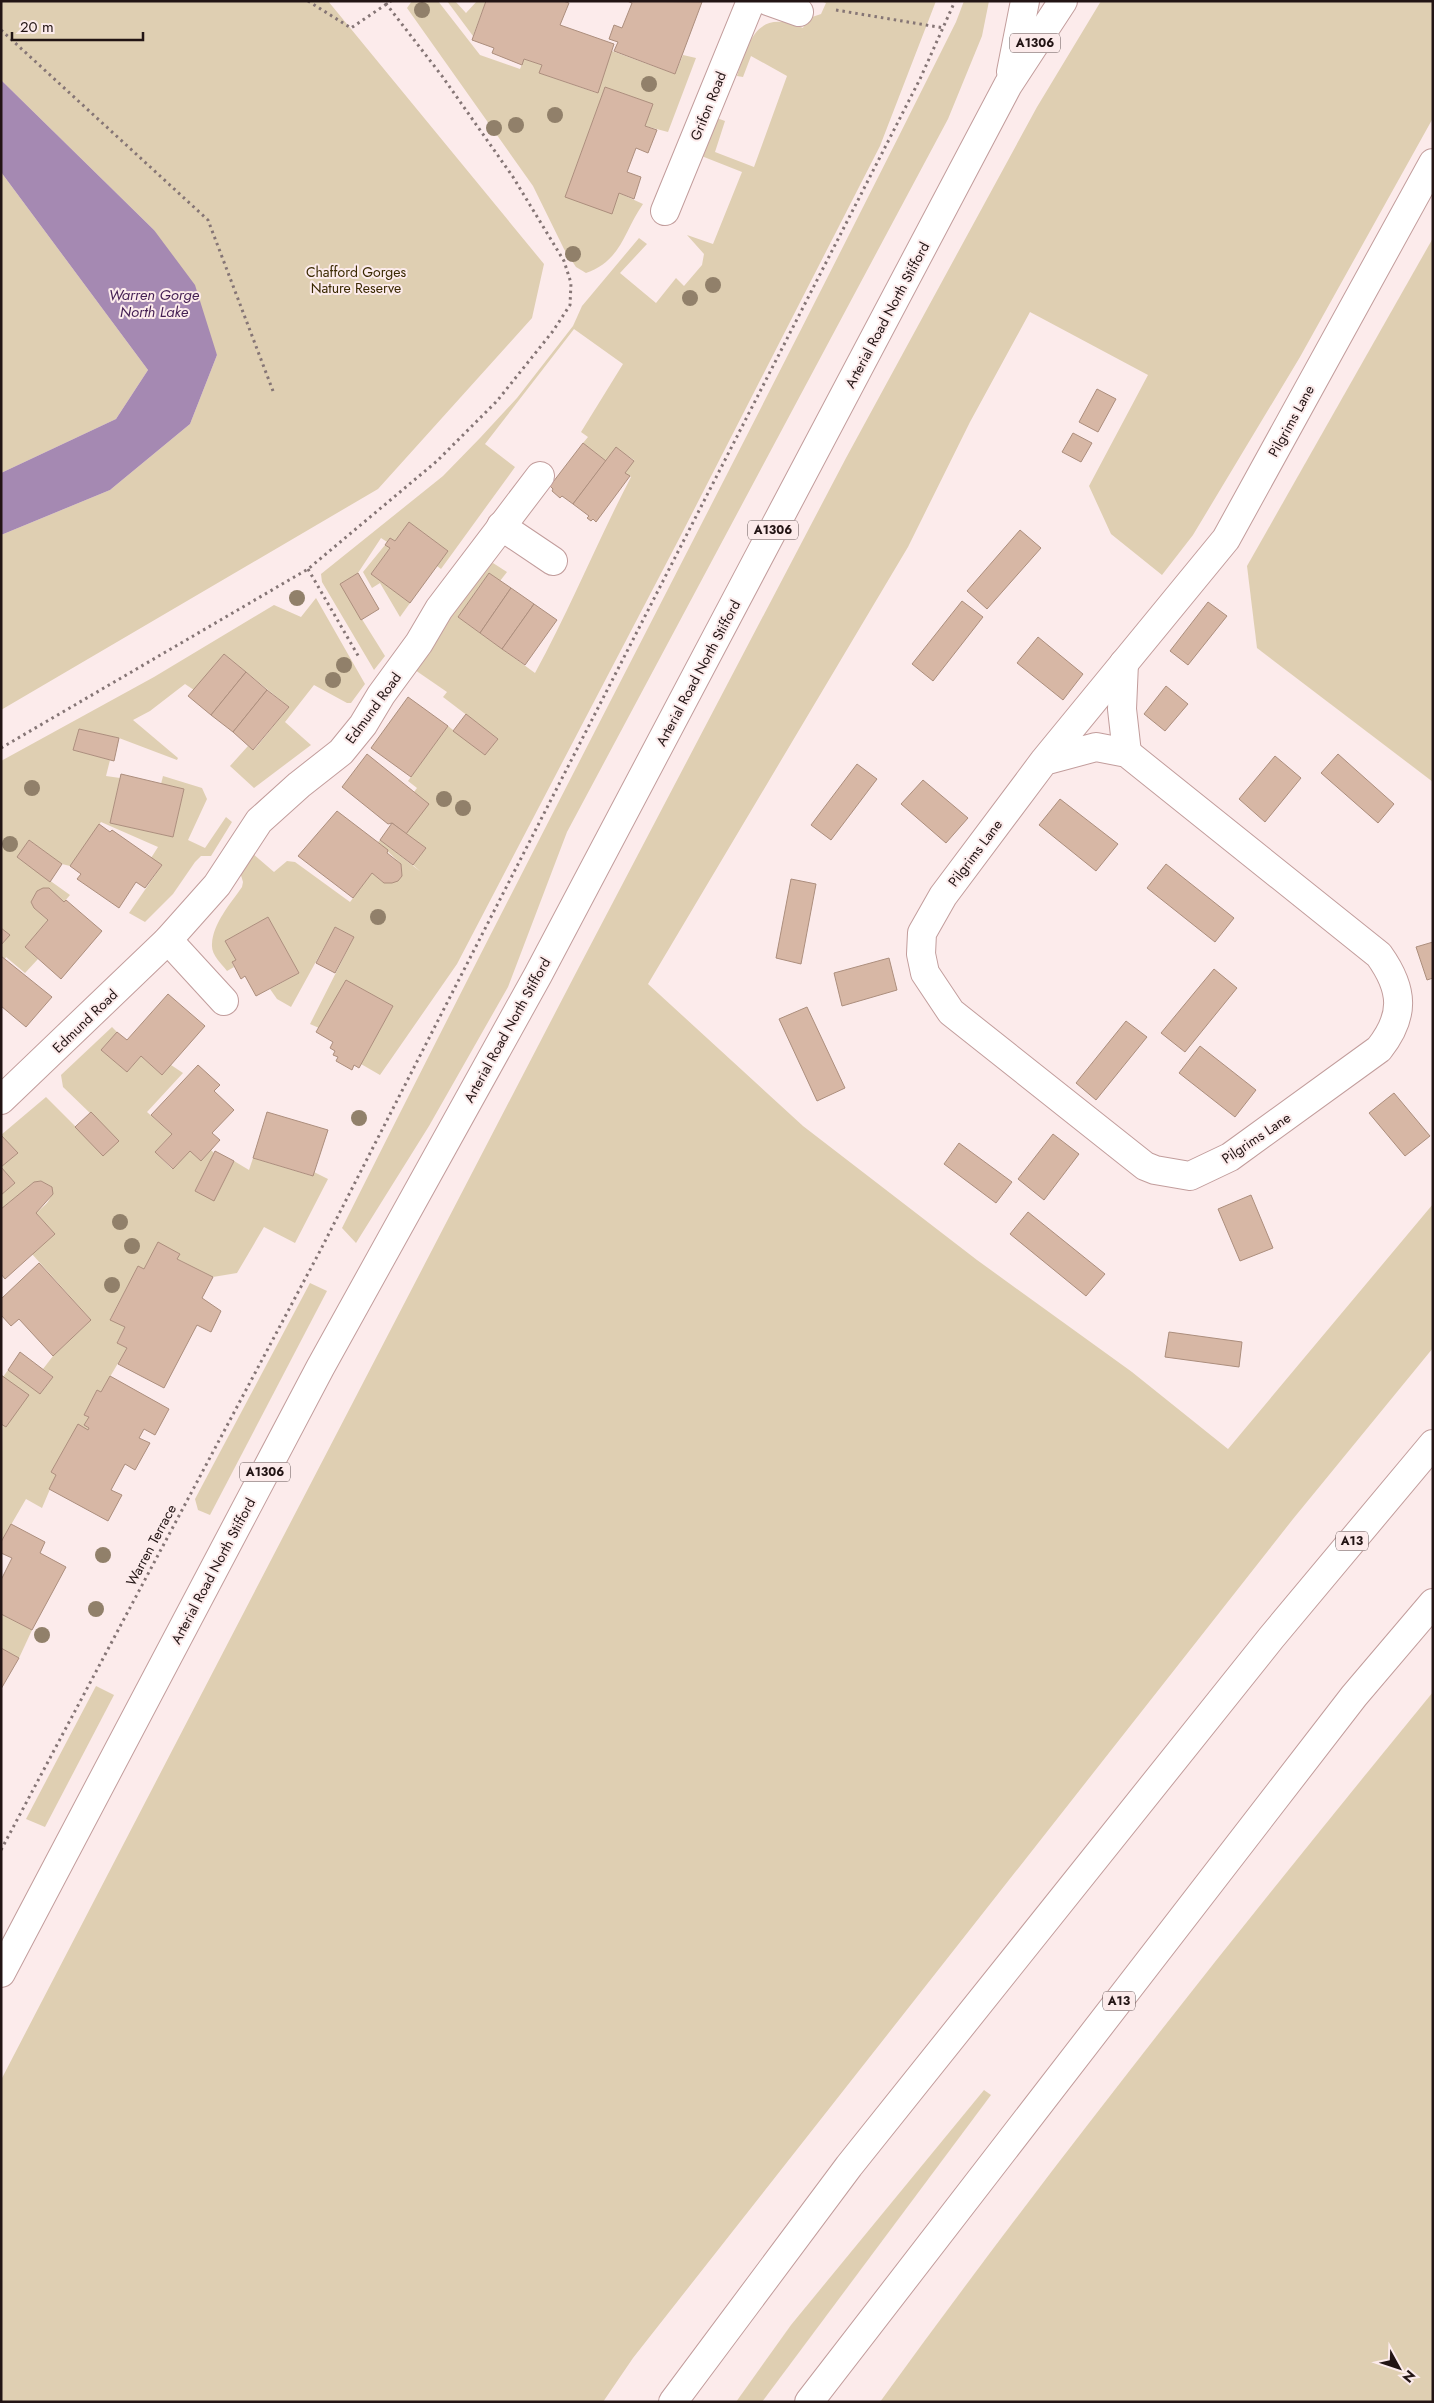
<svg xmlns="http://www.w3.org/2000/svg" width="1434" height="2403" font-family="Jost,sans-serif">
<rect width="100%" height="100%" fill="#fcebeb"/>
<g fill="#dfcfb2">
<path d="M1 1H328L544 264 532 318 378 489 1 710V535L110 490 190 424 217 355 154 230 1 80Z"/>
<path d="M412 1H438L480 55 520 69 524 59 542 65 539 73 597 93 612 51 675 74 683 55 696 58 668 132 645 126 652 104 605 87 565 197 619 193 643 204C623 233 622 260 586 273L576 267 564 249 533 186 407 8Z"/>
<path d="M447 1H455L466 13 477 1H486L473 36Z"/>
<path d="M821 1H936L880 146 679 539 457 964 380 1075 361 1064 393 1006 346 980 319 1028 310 1024 354 937 335 927 291 1007 277 999 270 989 299 973 268 917 225 941 236 960 232 963 234 967 227 971C221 963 211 955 212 944 213 923 231 903 242 887L243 882 240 872 252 853 274 872 287 861 295 862 350 902 372 873 384 883H392L402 876 401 864 378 842 380 840 421 872 413 865 426 848 406 834 414 792 417 788 408 781 448 726 485 755 498 739 443 697 447 692 415 670 484 567 493 563 507 572 500 581 489 573 458 617 535 673C570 609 597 542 631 477L625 473 634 460 616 448 606 461 583 443 588 437 581 432 623 364 574 329 485 444 515 467 441 569 437 566 448 551 409 522 395 541 390 538 387 542 381 538 358 573 340 584 385 656 374 670 322 582 321 574 443 476 480 438 517 398 573 326 582 306 639 238 647 244 620 273 656 303 676 278 684 286 702 265 704 254 687 235 713 244 742 172 699 155 714 117 725 121 715 152 754 167 787 76 751 56 743 77 737 76C749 40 757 8 803 28L806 19 821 14 826 3Z"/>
<path d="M964 1H989L982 36 948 119 567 832 508 987 429 1126 356 1243 342 1228C544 825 755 426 956 22Z"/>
<path d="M1101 1H1433V118L1300 357 1193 535 1162 575 1111 534 1089 486 1148 375 1030 312 970 422 908 547 648 984 803 1126 977 1260 1132 1372 1228 1449 1433 1204V1348L1293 1519 633 2358 603 2402H1V2080L579 967 846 458 1037 107Z"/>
<path d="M1 172 148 370 116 419 1 473Z"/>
<path d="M1433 238V782L1257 648 1247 566Z"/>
<path d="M385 545 390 548 371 574 410 603 400 617 380 583 372 588 363 572Z"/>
<path d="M316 598 365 684 351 703H347L314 685 285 722 311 745 254 788 230 766 248 746 254 750 289 707 224 654 194 690 185 684 150 711 133 720 178 758 177 760 119 738 79 729 73 750 110 760 106 776 120 778 110 823 173 837 184 789 161 784 163 776 202 788 207 799 188 840 205 848 226 817 232 822 211 856H201L195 862 173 894 145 922 129 913 162 865 151 858 158 847 101 822 70 866 62 864 29 840 17 857 70 895 64 902 49 888 37 891 31 902 34 908 48 920 25 947 38 959 25 973 6 957 5 959 1 956V945L10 935 1 928V761L154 677 274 605 301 617Z"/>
<path d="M112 1027 117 1032 101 1050 127 1072 141 1056 162 1075 171 1065 183 1073 147 1112 172 1134 155 1152 172 1169 190 1151 201 1161 211 1150 214 1153 195 1191 214 1200 234 1161 249 1170 253 1158 312 1176 314 1172 328 1179 295 1243 264 1227 237 1273 213 1277 177 1259 180 1254 158 1243 144 1269 138 1267 110 1319 125 1327 117 1342 127 1348 101 1392 97 1390 84 1415 89 1417 84 1425 89 1428 88 1430 78 1425 51 1472 56 1475 42 1508 26 1499 1 1542 3 1377 8 1370 41 1393 53 1377 43 1369 53 1356 91 1320 32 1254 55 1234 36 1213C45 1205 53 1200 52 1187L41 1181 34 1182 1 1209V1195L15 1183 1 1167 18 1153 1 1135 46 1097 82 1133 119 1141 63 1087 61 1075Z"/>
<path d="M310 1283 327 1291 210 1515 198 1510 195 1499Z"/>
<path d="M1 1614 32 1630 19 1658 1 1648Z"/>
<path d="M96 1686 114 1695 45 1827 26 1819Z"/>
<path d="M1433 1692V2402H880C1056 2159 1243 1924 1433 1692Z"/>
<path d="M984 2090 991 2095 762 2402H736L791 2325Z"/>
</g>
<path fill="#a589b2" d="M1 80 154 230 195 285 217 355 190 424 110 490 1 535V473L116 419 148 370 1 172Z"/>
<g fill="#d7b7a5" stroke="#ac8e7d">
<path d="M486 1H563L569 3 560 25 614 44 598 93 539 73 542 65 524 59 522 65 492 53 494 48 472 40Z"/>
<path d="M627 1 702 2 675 74 614 51 618 42 609 39 614 25 622 28 632 3Z"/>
<path d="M605 87 653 104 645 126 657 130 648 153 636 148 627 172 641 177 634 199 619 193 612 214 565 197Z"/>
<path d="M1097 389 1116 399 1098 432 1079 422Z"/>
<path d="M1073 433 1092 443 1081 462 1062 452Z"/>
<path d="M583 443 606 461 573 504 562 496 560 498 552 491 553 489 550 486Z"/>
<path d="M616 447 634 461 625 473 630 476 596 522 593 519 591 521 587 518 589 516 573 504Z"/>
<path d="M409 522 448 551 410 603 371 574 390 548 385 545 390 538 395 541Z"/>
<path d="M1020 530 1041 548 987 609 967 591Z"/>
<path d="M358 573 379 609 361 620 340 584Z"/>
<path d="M489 573 511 588 480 633 458 617Z"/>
<path d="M511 588 534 604 502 649 480 633Z"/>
<path d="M962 601 983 617 933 681 912 664Z"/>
<path d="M1208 602 1227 616 1188 665 1170 651Z"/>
<path d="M534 604 557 620 525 665 502 649Z"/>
<path d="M1038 637 1083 674 1063 700 1017 663Z"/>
<path d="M224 654 246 672 211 715 188 696Z"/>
<path d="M246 672 267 690 233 732 211 715Z"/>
<path d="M1166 686 1188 704 1165 731 1144 714Z"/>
<path d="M267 690 289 707 253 750 233 732Z"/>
<path d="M408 697 448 726 411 777 371 748Z"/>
<path d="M466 714 498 739 485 755 453 731Z"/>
<path d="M79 729 119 738 114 761 73 750Z"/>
<path d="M367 754 429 804 406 834 392 823 388 824 342 787Z"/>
<path d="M1338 754 1394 804 1378 823 1321 773Z"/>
<path d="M1275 756 1301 778 1265 822 1239 799Z"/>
<path d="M857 764 877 779 831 840 811 825Z"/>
<path d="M121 774 184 789 173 837 110 823Z"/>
<path d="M923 780 968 818 946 843 901 804Z"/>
<path d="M1060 799 1118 844 1096 871 1039 825Z"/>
<path d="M337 811 388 850 387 853 401 864 402 876 398 881 392 883H384L372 873 353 898 298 856Z"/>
<path d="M392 823 426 848 413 865 380 840Z"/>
<path d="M99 824 110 832 112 830 162 865 145 888 136 882 119 908 77 879 81 874 70 866Z"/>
<path d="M29 840 62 864 50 882 17 857Z"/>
<path d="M1166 864 1234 918 1215 942 1147 888Z"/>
<path d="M791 879 816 884 801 964 776 958Z"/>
<path d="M43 888H49L64 902 66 900 102 931 61 979 25 947 48 920 34 908 31 902 37 891Z"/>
<path d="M268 917 299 973 256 996 245 976 241 979 232 962 236 960 225 941Z"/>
<path d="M335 927 354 937 335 973 316 963Z"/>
<path d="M1 928 10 935 1 945Z"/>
<path d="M1433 942V978L1427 980 1416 947Z"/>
<path d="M1 956 52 997 26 1027 1 1006Z"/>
<path d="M889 958 897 990 842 1006 834 973Z"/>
<path d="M1214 969 1237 988 1185 1052 1161 1033Z"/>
<path d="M346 980 393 1006 359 1068 354 1065 352 1070 336 1061 338 1057 333 1055 335 1051 330 1048 333 1042 316 1032Z"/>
<path d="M168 994 205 1026 162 1075 141 1056 127 1072 101 1050 117 1032 127 1040Z"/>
<path d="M807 1007 845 1088 817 1101 779 1019Z"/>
<path d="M1126 1021 1147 1037 1096 1100 1076 1083Z"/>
<path d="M1200 1046 1256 1090 1235 1117 1179 1073Z"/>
<path d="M198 1065 220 1085 214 1091 234 1110 212 1133 220 1140 201 1161 190 1151 173 1169 155 1152 172 1134 151 1115Z"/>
<path d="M1394 1093 1430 1136 1405 1156 1369 1113Z"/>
<path d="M91 1112 119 1141 103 1156 75 1127Z"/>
<path d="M267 1112 328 1130 313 1176 253 1158Z"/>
<path d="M1053 1134 1079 1154 1044 1200 1018 1179Z"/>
<path d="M1 1135 18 1153 1 1167 15 1183 1 1195Z"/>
<path d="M959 1143 1012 1182 996 1203 944 1164Z"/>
<path d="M215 1151 234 1161 214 1201 195 1191Z"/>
<path d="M41 1181 52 1187 53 1194 36 1213 55 1234 5 1279 1 1274V1209L34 1182Z"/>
<path d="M1251 1195 1273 1248 1240 1261 1218 1209Z"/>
<path d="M1028 1212 1105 1274 1086 1296 1010 1234Z"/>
<path d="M158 1242 180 1254 177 1259 213 1277 202 1298 221 1311 211 1332 197 1325 164 1388 118 1364 127 1348 117 1343 125 1327 110 1320 138 1266 144 1269Z"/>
<path d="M39 1263 91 1320 53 1356 19 1319 11 1326 1 1315V1299Z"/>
<path d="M1169 1332 1242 1342 1239 1367 1165 1357Z"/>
<path d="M20 1352 53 1377 40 1394 8 1370Z"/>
<path d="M1 1375 29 1395 6 1427 1 1424Z"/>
<path d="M110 1376 169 1409 155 1435 144 1429 139 1438 150 1443 135 1470 125 1464 111 1490 122 1495 108 1521 49 1489 56 1475 51 1472 78 1424 88 1430 89 1428 84 1425 89 1417 84 1415 97 1390 101 1392Z"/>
<path d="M11 1524 45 1542 40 1553 66 1567 32 1630 1 1614V1580L12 1558 1 1553V1542Z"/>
<path d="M1 1648 19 1658 1 1689Z"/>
</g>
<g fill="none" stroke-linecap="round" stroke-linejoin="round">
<g stroke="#c29d9c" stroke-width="30">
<g id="minor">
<path d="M768 1 799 12"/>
<path d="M665 211 751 1"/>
<path d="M501 526 553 561"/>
<path d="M1124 663 1122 709 1127 753"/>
<path d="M1044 761 1096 747 1127 753 1379 955C1404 990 1405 1016 1379 1049L1230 1157 1190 1176 1155 1170 1145 1166 951 1012 925 973 921 954 922 933 943 896 1044 761 1226 539 1433 163"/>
<path d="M168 940 224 1001"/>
<path d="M1 1100 168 940 217 885 259 821 299 785 341 752 363 725 381 695 419 643 439 609 540 476"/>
</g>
</g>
<g stroke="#c29d9c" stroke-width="30">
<g id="major">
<path d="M1011 72 1025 1"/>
<path d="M1 1973 320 1368 538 975 1008 85 1063 1"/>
</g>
</g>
<g stroke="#c29d9c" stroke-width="30">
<g id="highway">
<path d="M673 2402 849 2166 1271 1638 1433 1444"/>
<path d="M809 2402 1354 1696 1433 1603"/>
</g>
</g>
<g stroke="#857575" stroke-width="3" stroke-dasharray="2.5 4" stroke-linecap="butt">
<path d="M308 1 351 28 391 1"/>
<path d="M836 10 944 28"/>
<path d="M1 30 208 220 273 391"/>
<path d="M308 569 360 659"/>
<path d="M1 748 308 569 437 461 497 401 553 331 570 305 571 283 564 261 513 177 442 76 384 1"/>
<path d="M1 1850 320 1251 920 79 955 1"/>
</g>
<use href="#minor" stroke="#fff" stroke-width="28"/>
<use href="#major" stroke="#fff" stroke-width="28"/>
<use href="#highway" stroke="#fff" stroke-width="28"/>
</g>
<g fill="#91806a">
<circle cx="422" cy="10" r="8"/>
<circle cx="649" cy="84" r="8"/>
<circle cx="555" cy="115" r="8"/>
<circle cx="516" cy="125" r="8"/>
<circle cx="494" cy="128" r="8"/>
<circle cx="573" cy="254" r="8"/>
<circle cx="713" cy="285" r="8"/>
<circle cx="690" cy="298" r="8"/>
<circle cx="297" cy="598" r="8"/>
<circle cx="344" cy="665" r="8"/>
<circle cx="333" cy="680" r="8"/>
<circle cx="32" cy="788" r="8"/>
<circle cx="444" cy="799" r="8"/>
<circle cx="463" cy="808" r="8"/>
<circle cx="10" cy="844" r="8"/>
<circle cx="378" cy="917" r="8"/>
<circle cx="359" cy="1118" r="8"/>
<circle cx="120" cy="1222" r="8"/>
<circle cx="132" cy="1246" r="8"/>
<circle cx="112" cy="1285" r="8"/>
<circle cx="103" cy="1555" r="8"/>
<circle cx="96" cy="1609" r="8"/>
<circle cx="42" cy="1635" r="8"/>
</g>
<g text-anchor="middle" stroke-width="4" stroke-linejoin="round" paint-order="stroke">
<g fill="#fcebeb" stroke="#635454" stroke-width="1">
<rect x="1010" y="33.5" width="50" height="19" rx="4"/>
<rect x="748" y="520.5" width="50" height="19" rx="4"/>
<rect x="240" y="1462.5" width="50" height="19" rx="4"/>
<rect x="1336" y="1531.5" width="32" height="19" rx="4"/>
<rect x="1103" y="1991.5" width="32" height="19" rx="4"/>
</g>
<g font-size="12" font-weight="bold" fill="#221414">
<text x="1035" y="47">A1306</text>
<text x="773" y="534">A1306</text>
<text x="265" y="1476">A1306</text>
<text x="1352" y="1545">A13</text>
<text x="1119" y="2005">A13</text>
</g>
<g font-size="14" fill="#221414" stroke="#fcebeb">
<text transform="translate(708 106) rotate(-68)" y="5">Grifon Road</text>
<text transform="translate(887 315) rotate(-62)" y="5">Arterial Road North Stifford</text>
<text transform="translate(1291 421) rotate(-61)" y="5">Pilgrims Lane</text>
<text transform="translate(698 673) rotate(-62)" y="5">Arterial Road North Stifford</text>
<text transform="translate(373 708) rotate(-54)" y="5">Edmund Road</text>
<text transform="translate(975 853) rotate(-53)" y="5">Pilgrims Lane</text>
<text transform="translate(85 1021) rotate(-44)" y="5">Edmund Road</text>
<text transform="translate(507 1030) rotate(-61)" y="5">Arterial Road North Stifford</text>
<text transform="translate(1256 1138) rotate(-34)" y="5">Pilgrims Lane</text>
<text transform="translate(151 1545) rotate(-62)" y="5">Warren Terrace</text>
<text transform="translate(213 1571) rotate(-62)" y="5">Arterial Road North Stifford</text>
</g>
<g font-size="14" fill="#392801" stroke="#fcebeb">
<text x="356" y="277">Chafford Gorges<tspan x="356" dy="16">Nature Reserve</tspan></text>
</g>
<g font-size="15" font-style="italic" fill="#441f53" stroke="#fcebeb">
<text x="154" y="300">Warren Gorge<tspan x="154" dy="17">North Lake</tspan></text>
</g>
</g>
<rect width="1434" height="2403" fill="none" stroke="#221414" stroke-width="5"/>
<g transform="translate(1399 2368) rotate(130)" stroke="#fcebeb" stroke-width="4" paint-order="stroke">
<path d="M0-4L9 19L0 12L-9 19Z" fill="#221414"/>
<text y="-8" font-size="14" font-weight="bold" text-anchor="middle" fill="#221414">N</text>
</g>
<path d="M12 32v8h131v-8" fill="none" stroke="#221414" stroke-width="2.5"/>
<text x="20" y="32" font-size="15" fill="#221414" stroke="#fcebeb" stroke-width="4" paint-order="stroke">20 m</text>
</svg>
